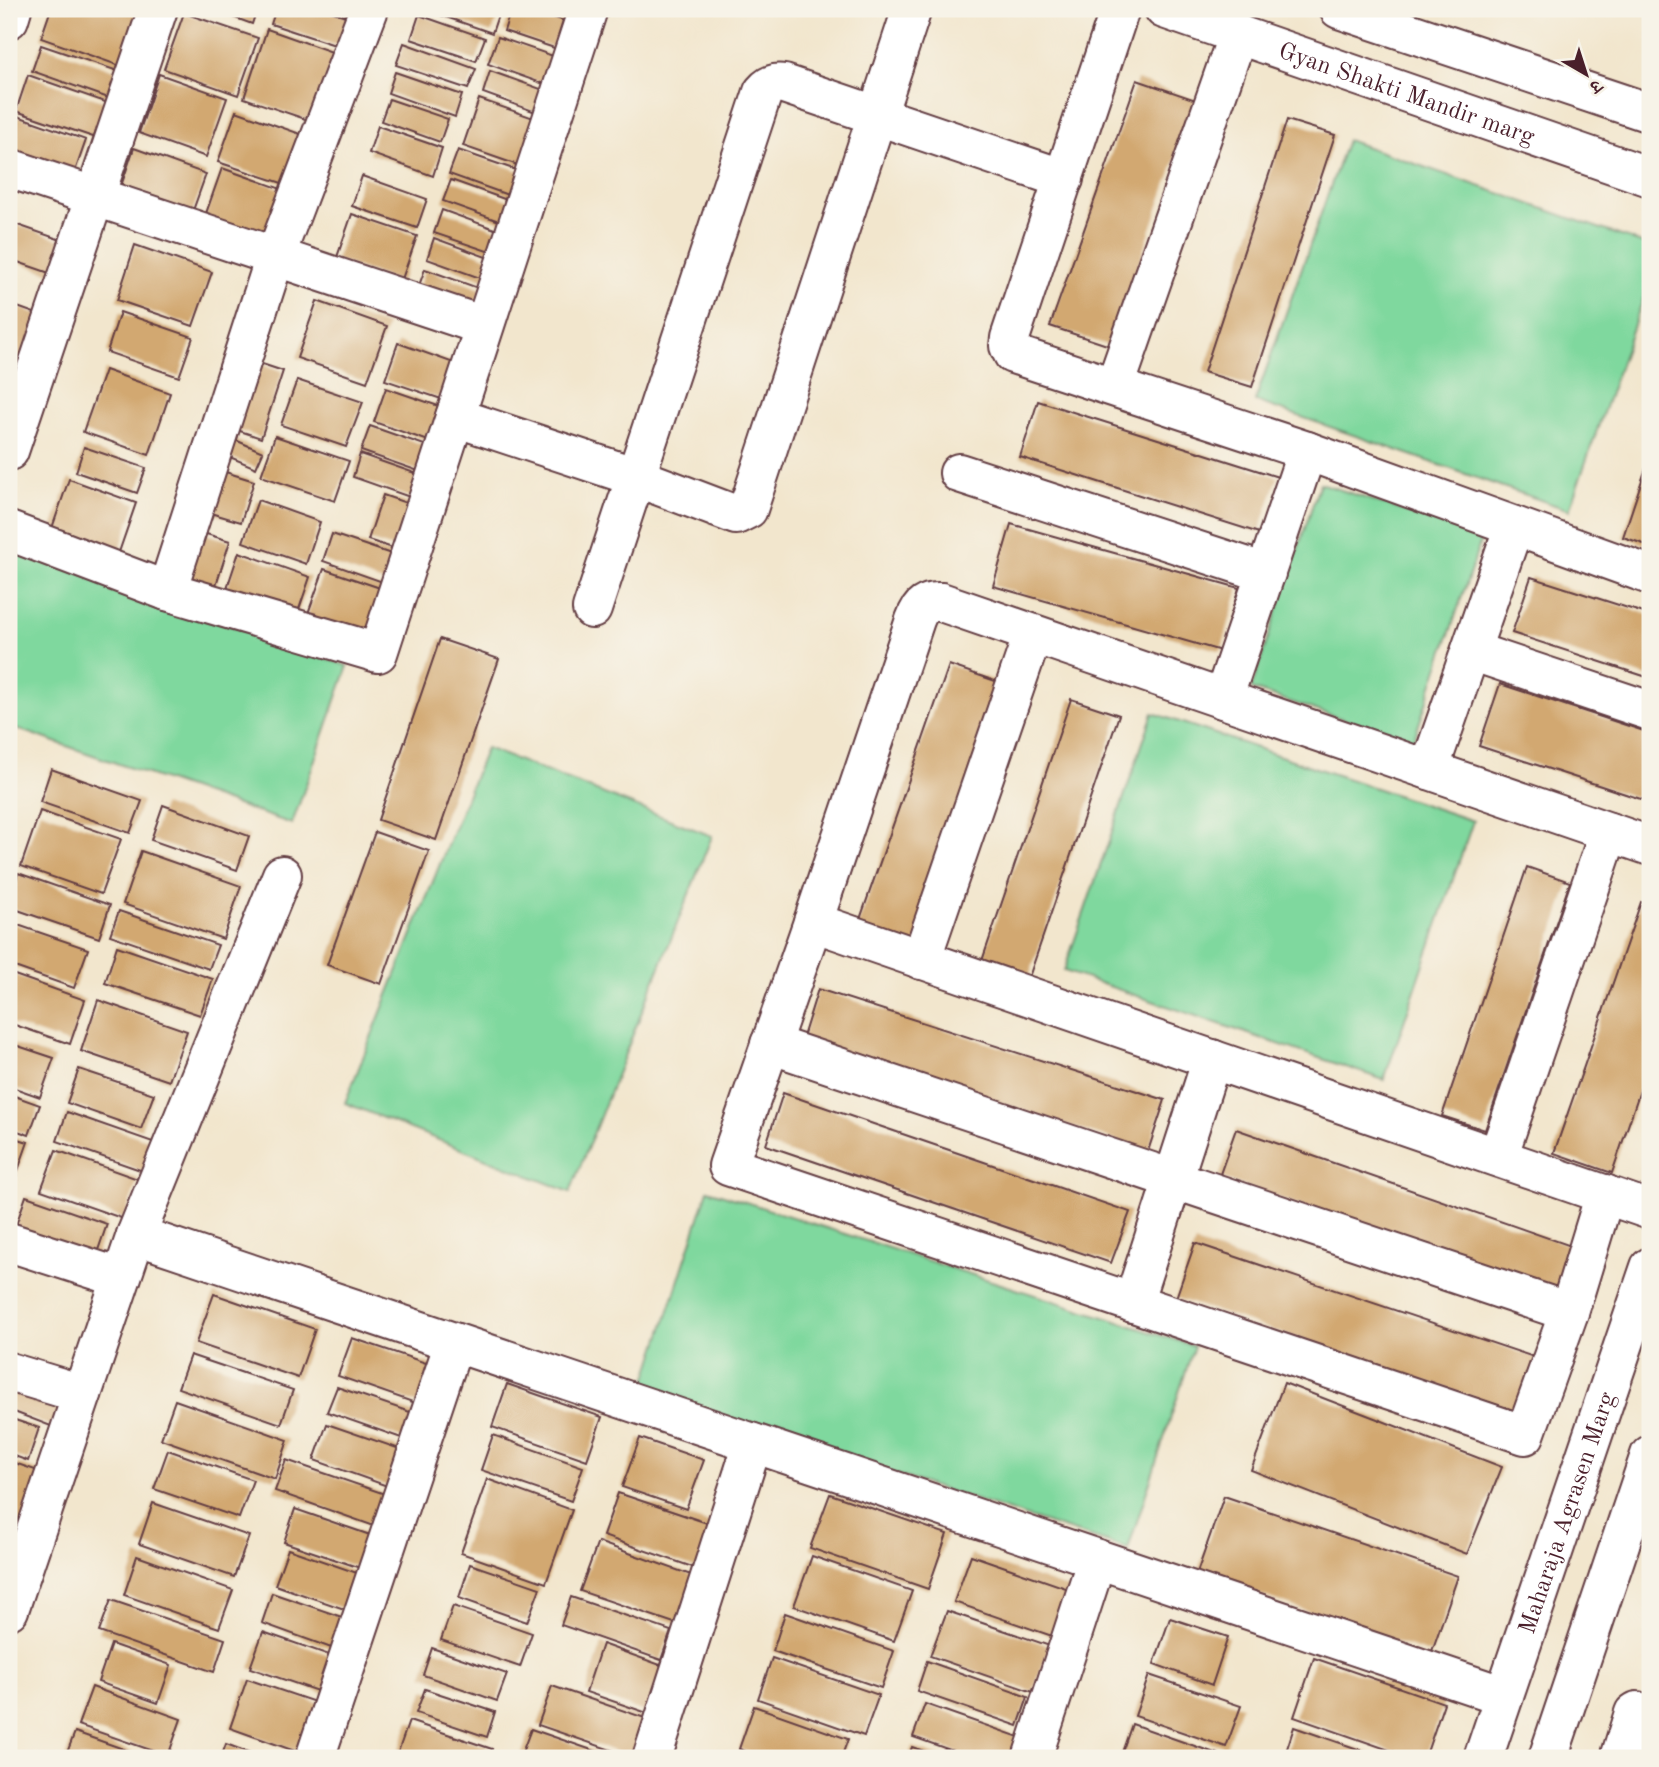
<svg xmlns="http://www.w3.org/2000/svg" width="1659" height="1767" font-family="'Old Standard TT','Noto Serif Devanagari',serif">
<rect width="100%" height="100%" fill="#f7f3e8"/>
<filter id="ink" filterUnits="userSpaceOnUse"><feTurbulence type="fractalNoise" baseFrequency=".0143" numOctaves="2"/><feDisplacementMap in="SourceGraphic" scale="14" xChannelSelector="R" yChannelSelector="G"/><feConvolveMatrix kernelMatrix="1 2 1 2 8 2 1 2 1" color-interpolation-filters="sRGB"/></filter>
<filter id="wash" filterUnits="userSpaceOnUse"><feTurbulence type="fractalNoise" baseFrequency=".00686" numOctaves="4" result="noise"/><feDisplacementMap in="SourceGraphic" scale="28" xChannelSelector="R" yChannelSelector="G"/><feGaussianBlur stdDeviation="1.57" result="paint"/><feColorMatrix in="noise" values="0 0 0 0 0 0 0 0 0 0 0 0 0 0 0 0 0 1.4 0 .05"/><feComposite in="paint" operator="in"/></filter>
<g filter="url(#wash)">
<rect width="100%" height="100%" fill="#f2e6cd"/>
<g fill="#7fd89e" stroke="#647c64" stroke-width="2">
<path d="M1347 140 1650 246V279L1569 510 1255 401Z"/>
<path d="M1320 483 1482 537 1413 742 1251 689Z"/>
<path d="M9 548 348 666 292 824 9 726Z"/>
<path d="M1153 713 1473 821 1384 1080 1064 971Z"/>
<path d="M486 748 712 836 570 1192 345 1103Z"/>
<path d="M708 1190 1194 1346 1128 1549 642 1393Z"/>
</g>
<g id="blocks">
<g fill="#d2a871">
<path d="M51 9H143L123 67 41 38Z"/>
<path d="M211 9H257L252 24Z"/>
<path d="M276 9H325L354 19 344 48 271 24Z"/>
<path d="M423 9H500L492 33Z"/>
<path d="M511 9H530L579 26 569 53 504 31Z"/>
<path d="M184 13 258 38 238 95 164 69Z"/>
<path d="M419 15 485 38 476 61 411 39Z"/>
<path d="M267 29 335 53 311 121 244 98Z"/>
<path d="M498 37 565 60 555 88 488 64Z"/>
<path d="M404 43 476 69 468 89 396 65Z"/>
<path d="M41 45 124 73 114 100 32 71Z"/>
<path d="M490 71 552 93 544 115 483 93Z"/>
<path d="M395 72 462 95 455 117 388 93Z"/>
<path d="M159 74 227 98 206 157 139 133Z"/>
<path d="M28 75 114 105 102 140 16 111Z"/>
<path d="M1137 80 1196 100 1110 346 1050 326Z"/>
<path d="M389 99 448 119 440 142 381 121Z"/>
<path d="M479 99 548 123 532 170 463 146Z"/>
<path d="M236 111 306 136 288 185 218 162Z"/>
<path d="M9 113 86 140 73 177 9 155Z"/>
<path d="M1287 120 1335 135 1252 387 1204 372Z"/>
<path d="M378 126 442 148 433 176 369 153Z"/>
<path d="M134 148 206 174 191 216 119 192Z"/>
<path d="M458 150 528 174 519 199 449 174Z"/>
<path d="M222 168 290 192 271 245 203 222Z"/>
<path d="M362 176 427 199 417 228 352 206Z"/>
<path d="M451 180 521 205 513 226 443 201Z"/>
<path d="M442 210 506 233 499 255 434 233Z"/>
<path d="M352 214 417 236 401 282 336 260Z"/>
<path d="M9 222 70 243 58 276 9 259Z"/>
<path d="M434 238 500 262 494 283 427 259Z"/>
<path d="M135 245 212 272 193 326 117 300Z"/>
<path d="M425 269 481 289 472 314 416 294Z"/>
<path d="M317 301 387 326 367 382 297 358Z"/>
<path d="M9 304 40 315 20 370 9 367Z"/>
<path d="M120 312 193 337 179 377 107 352Z"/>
<path d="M398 343 465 367 453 403 385 380Z"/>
<path d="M250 360 283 371 261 438 228 427Z"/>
<path d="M105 370 170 393 149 455 83 432Z"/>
<path d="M297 380 363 402 346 447 281 425Z"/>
<path d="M386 388 453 411 440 445 374 422Z"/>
<path d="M1038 401 1278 477 1259 533 1020 457Z"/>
<path d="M370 426 436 449 427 474 361 451Z"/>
<path d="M226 436 263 452 256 468 220 453Z"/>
<path d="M275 436 349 461 335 501 261 476Z"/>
<path d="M84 447 146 468 137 493 76 472Z"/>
<path d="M360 454 429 478 421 501 353 477Z"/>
<path d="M1650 456V546L1623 537Z"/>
<path d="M219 470 254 481 241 522 207 512Z"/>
<path d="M69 479 136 503 117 558 50 534Z"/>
<path d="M383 495 421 508 405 552 368 540Z"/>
<path d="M258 500 320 522 306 564 243 542Z"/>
<path d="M1011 524 1239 588 1221 651 993 586Z"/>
<path d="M196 531 230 541 215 588 181 578Z"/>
<path d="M332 534 403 558 394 586 323 561Z"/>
<path d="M239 552 310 577 297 615 226 591Z"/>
<path d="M324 569 389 591 372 642 306 619Z"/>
<path d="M1531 577 1650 615V678L1512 633Z"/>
<path d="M440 639 499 659 436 840 378 820Z"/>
<path d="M949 665 1007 685 914 948 857 928Z"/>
<path d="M1500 684 1650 733V802L1479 746Z"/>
<path d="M1071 699 1119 715 1028 980 981 964Z"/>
<path d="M51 769 142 801 130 833 40 802Z"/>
<path d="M163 805 249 836 237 870 151 840Z"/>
<path d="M40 811 121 839 101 894 21 866Z"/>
<path d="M375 832 429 851 381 984 327 965Z"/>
<path d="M141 851 241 886 223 939 123 904Z"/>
<path d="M1527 867 1570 882 1485 1130 1442 1116Z"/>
<path d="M18 873 110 905 99 938 9 907Z"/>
<path d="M1641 902 1650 905V1061L1612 1173 1554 1153Z"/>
<path d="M119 911 218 945 209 969 110 935Z"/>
<path d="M9 922 88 949 74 988 9 965Z"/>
<path d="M117 946 213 979 200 1015 105 983Z"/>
<path d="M9 973 85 1000 70 1044 9 1023Z"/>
<path d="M818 989 1165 1100 1148 1151 802 1040Z"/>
<path d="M98 1000 187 1031 169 1081 81 1051Z"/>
<path d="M9 1043 54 1058 40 1097 9 1086Z"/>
<path d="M79 1069 154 1094 141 1129 67 1103Z"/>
<path d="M783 1093 1130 1212 1111 1263 766 1145Z"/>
<path d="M9 1094 40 1105 29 1135 9 1128Z"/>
<path d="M67 1112 153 1142 143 1171 57 1141Z"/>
<path d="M1236 1129 1577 1248 1559 1296 1219 1177Z"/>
<path d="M9 1136 28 1142 16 1176 9 1173Z"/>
<path d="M56 1150 138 1179 124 1219 41 1190Z"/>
<path d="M26 1196 107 1224 95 1259 14 1231Z"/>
<path d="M1195 1243 1540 1359 1521 1413 1176 1298Z"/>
<path d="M214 1294 315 1329 298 1378 196 1343Z"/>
<path d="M352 1338 438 1367 424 1406 338 1376Z"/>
<path d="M190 1355 293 1390 281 1424 178 1388Z"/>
<path d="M9 1382 65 1402 56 1428 9 1410Z"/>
<path d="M1284 1383 1502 1467 1467 1554 1251 1470Z"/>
<path d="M507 1384 602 1417 587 1460 492 1427Z"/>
<path d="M337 1387 416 1414 407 1440 327 1412Z"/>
<path d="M175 1400 288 1440 275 1479 161 1439Z"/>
<path d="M9 1418 39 1428 28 1461 9 1454Z"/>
<path d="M327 1424 403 1450 390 1487 314 1460Z"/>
<path d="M493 1435 583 1467 571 1501 481 1470Z"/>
<path d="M640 1438 704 1460 686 1509 622 1487Z"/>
<path d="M168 1450 253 1480 239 1518 154 1489Z"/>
<path d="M286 1460 388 1495 377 1527 275 1491Z"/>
<path d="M9 1461 44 1473 24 1530 9 1525Z"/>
<path d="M487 1479 572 1510 546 1583 461 1553Z"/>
<path d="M618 1493 716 1526 701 1570 603 1536Z"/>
<path d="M830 1494 947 1534 928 1589 810 1548Z"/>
<path d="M1224 1496 1458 1576 1431 1654 1197 1573Z"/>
<path d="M153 1503 249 1536 234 1577 139 1544Z"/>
<path d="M295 1509 370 1535 360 1568 284 1542Z"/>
<path d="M598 1542 694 1576 677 1624 580 1591Z"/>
<path d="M288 1549 360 1574 347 1610 275 1585Z"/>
<path d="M971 1555 1069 1589 1052 1636 954 1602Z"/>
<path d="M137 1556 233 1590 219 1628 124 1595Z"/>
<path d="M812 1556 912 1591 894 1641 794 1606Z"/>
<path d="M470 1564 540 1588 527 1622 459 1598Z"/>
<path d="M272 1593 345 1618 334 1649 262 1623Z"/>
<path d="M571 1597 671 1631 661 1660 561 1625Z"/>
<path d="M111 1600 225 1639 214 1672 99 1632Z"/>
<path d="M453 1606 532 1633 520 1667 441 1640Z"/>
<path d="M947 1611 1050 1646 1033 1692 930 1656Z"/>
<path d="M785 1613 894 1651 881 1688 773 1651Z"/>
<path d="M1170 1618 1228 1637 1212 1685 1154 1664Z"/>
<path d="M263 1632 341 1659 329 1695 250 1668Z"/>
<path d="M111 1644 171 1665 158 1703 98 1682Z"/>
<path d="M602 1644 666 1667 650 1714 586 1692Z"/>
<path d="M432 1648 507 1674 497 1701 423 1675Z"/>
<path d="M772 1658 879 1695 864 1736 758 1699Z"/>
<path d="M1314 1658 1444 1703 1425 1758H1412L1294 1717Z"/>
<path d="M927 1661 1028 1697 1018 1726 917 1691Z"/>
<path d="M1149 1675 1241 1706 1226 1747 1135 1716Z"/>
<path d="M247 1679 324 1705 306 1755 230 1728Z"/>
<path d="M552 1686 648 1719 634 1758 538 1725Z"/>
<path d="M92 1687 181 1719 168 1756 78 1725Z"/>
<path d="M425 1689 495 1712 487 1737 416 1713Z"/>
<path d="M925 1704 1022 1738 1015 1758H973L913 1737Z"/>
<path d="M754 1706 848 1739 841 1758H765L739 1749Z"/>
<path d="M409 1721 492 1749 489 1758H396Z"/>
<path d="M1132 1724 1229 1758H1120Z"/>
<path d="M1294 1727 1384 1758H1284Z"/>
<path d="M531 1729 615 1758H520Z"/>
<path d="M75 1732 149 1758H65Z"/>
<path d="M226 1744 264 1758H221Z"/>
<path d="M912 1747 944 1758H908Z"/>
</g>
</g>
</g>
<g filter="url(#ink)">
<use href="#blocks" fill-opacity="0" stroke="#633d43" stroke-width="2"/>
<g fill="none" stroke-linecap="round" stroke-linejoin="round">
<g stroke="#633d43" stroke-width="42">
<g id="minor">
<path d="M1120 9 1010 338 1009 346 1013 354 1307 451 1650 575"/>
<path d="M9 19 12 9"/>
<path d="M9 168 484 326"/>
<path d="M1115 386 1238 34"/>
<path d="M455 417 636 477 736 515 748 509 912 9"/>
<path d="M9 451 158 9"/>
<path d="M959 473 1266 573"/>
<path d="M9 531 167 591 378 653 588 9"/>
<path d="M167 591 275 257 369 9"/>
<path d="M592 609 763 92C769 85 774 82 784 84L1064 179"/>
<path d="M1471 651 1650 711"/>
<path d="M1223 699 1307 451"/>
<path d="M1429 770 1514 526"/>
<path d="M813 922 1650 1210"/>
<path d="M921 960 1033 634"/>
<path d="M770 1044 1569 1312"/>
<path d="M1498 1157 1609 832"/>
<path d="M1605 1194 1569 1312 1525 1435 728 1166 813 922 915 620C920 606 926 601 941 602L1650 846"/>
<path d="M136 1235 1504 1696"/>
<path d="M9 1242 121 1278"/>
<path d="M1133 1303 1212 1059"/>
<path d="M9 1372 82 1394"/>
<path d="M9 1610 136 1235 282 875"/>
<path d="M315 1758 454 1343"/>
<path d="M652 1758 753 1443"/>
<path d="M1032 1758 1097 1559"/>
<path d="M1620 1758 1634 1713 1637 1711 1650 1715"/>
</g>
</g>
<g stroke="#633d43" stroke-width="42">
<g id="tertiary">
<path id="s1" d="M1164 9 1650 177"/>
<path d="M1339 9 1650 113"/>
<path id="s2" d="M1483 1758 1650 1267"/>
<path d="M1548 1758 1650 1455"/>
</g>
</g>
<use href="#minor" stroke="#fff" stroke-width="38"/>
<use href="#tertiary" stroke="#fff" stroke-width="38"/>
</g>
</g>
<g text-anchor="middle" stroke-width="5" stroke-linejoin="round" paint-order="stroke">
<g font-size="24" fill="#4a1f2b" stroke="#f7f3e8">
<text dy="8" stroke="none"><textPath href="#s1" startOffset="257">Gyan Shakti Mandir marg</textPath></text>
<text dy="8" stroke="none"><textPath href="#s2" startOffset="259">Maharaja Agrasen Marg</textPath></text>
</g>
</g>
<rect width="1659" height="1767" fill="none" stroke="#f7f3e8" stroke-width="35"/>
<g transform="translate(1586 74) rotate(141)" stroke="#f7f3e8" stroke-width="5" paint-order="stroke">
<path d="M0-5L12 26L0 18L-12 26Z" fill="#4a1f2b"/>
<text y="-10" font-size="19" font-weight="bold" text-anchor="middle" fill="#4a1f2b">उ</text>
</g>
</svg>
